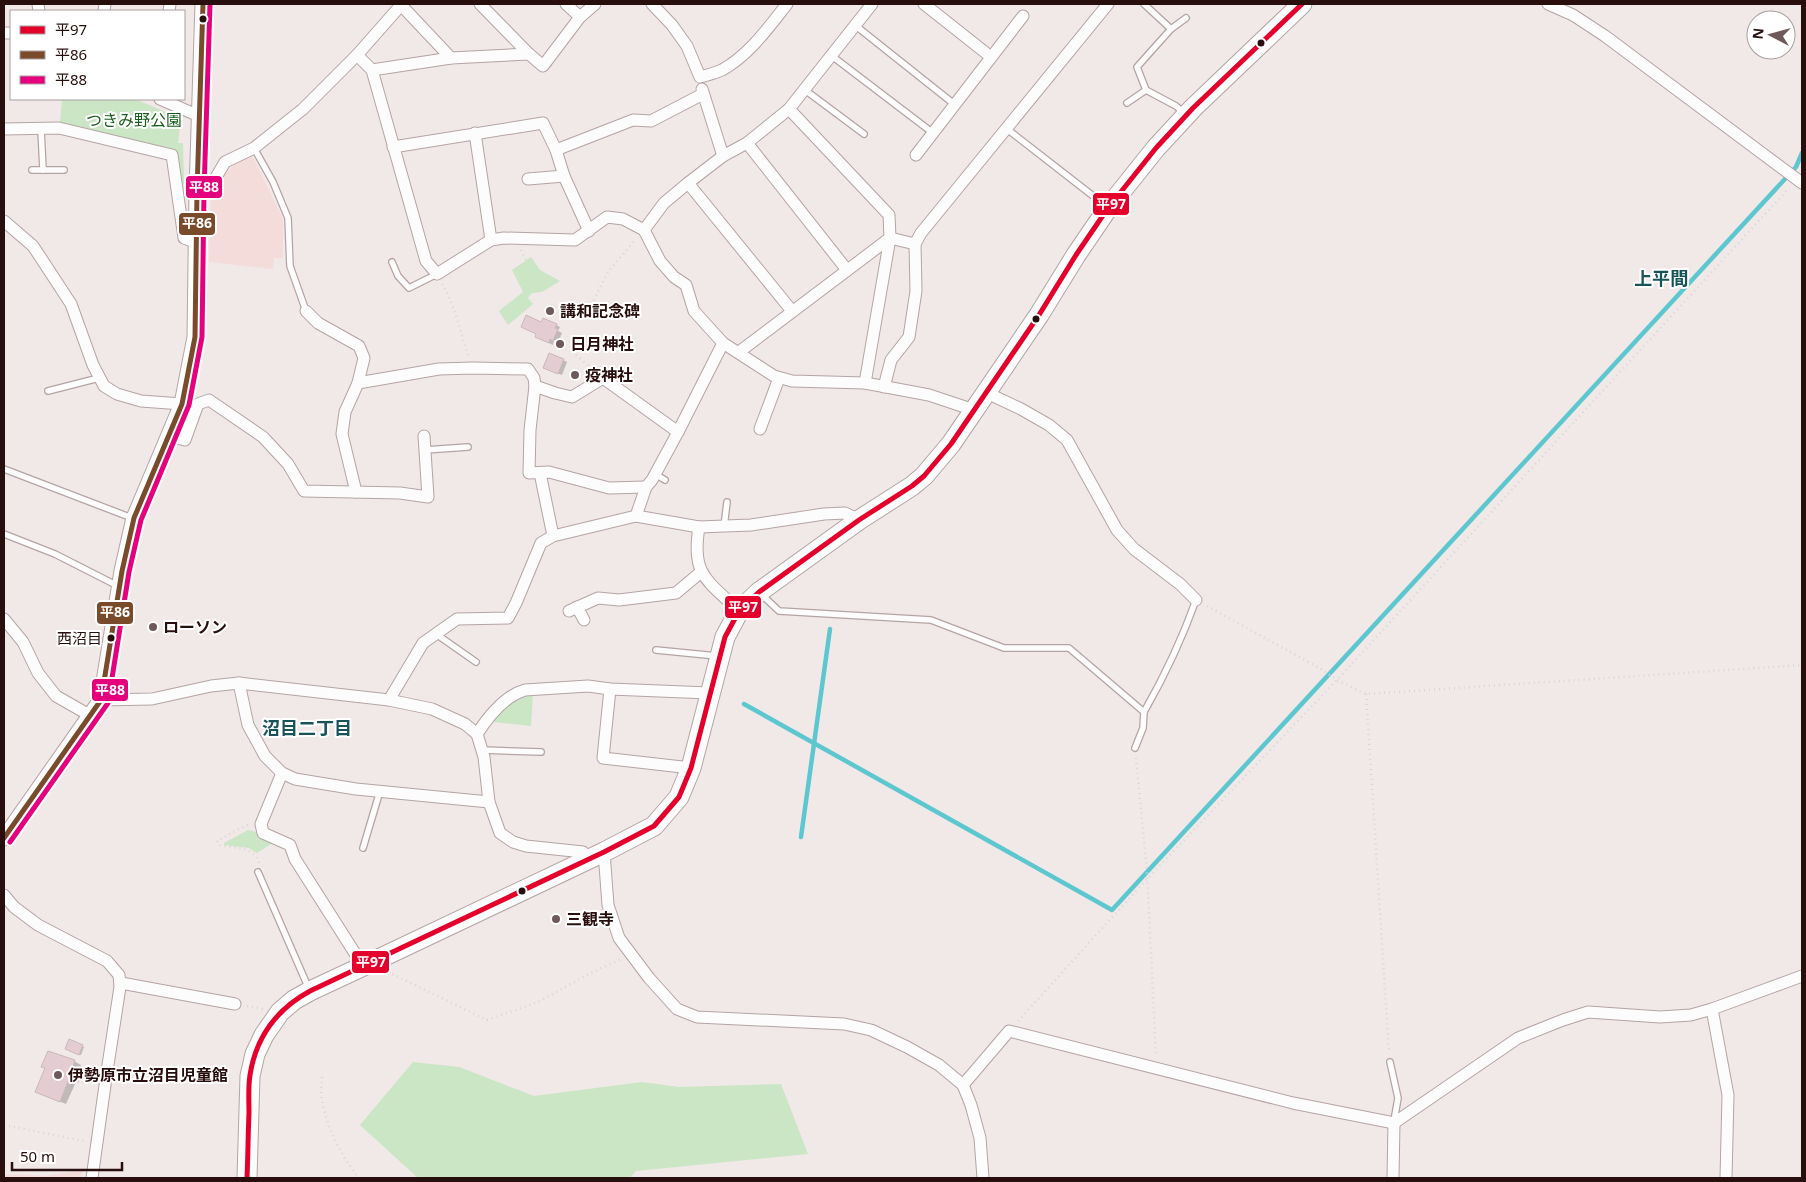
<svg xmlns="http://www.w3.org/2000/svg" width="1806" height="1182" font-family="'Noto Sans','Noto Sans JP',sans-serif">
<rect width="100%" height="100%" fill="#f1e8e8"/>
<g fill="#f4dcdb">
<path d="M252 155 283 219V258H274L273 269 209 262 211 200 218 193 223 177 234 164Z"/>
<path d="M83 1170 81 1178H4V1175L19 1174 45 1176Z"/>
</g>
<g fill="#cae6c4">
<path d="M62 99H135L175 116 180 125 178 143H183L184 185 182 183 174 149 60 122Z"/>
<path d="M531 257 540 270 560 281 542 292 532 293 528 298 533 304 508 325 499 311 523 292 512 270Z"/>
<path d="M517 693 533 694 531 726 494 722 492 717Z"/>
<path d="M248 830 256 832 272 840 271 844 257 853 249 848 224 845V843Z"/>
<path d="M413 1062 459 1067 534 1096 642 1082 679 1087 781 1084 808 1154 636 1171 630 1178H418L360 1125Z"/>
</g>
<g fill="#0003">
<path d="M542 324 556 325 560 327 558 331 562 333 558 342 554 340 553 345 540 339Z"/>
<path d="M563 360 567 362 562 375 549 370Z"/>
<path d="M70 1041 84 1047 81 1055 67 1049Z"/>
<path d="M74 1061 81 1065 78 1074 81 1076 78 1083 76 1082 66 1104 43 1095Z"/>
</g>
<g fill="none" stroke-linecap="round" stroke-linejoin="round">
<g stroke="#5dc7d0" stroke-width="4.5">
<path d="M744 704 1112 910 1796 167 1802 153"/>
<path d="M801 837 830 629"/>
</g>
</g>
<g fill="#e4cdd2" stroke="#c9b8bb">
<path d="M526 315 541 322 543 318 557 324 555 328 558 329 553 341 550 339 549 343 535 337 536 334 521 327Z"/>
<path d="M549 353 564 359 558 374 543 368Z"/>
<path d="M574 371 580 375 576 380 571 375Z"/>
<path d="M69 1039 83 1045 79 1055 65 1049Z"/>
<path d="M48 1051 75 1060 72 1070 76 1071 72 1080 69 1079 60 1102 35 1092 45 1068 41 1067Z"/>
</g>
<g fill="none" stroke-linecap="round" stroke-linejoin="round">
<g stroke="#b5a4a4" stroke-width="8">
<g id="service">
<path d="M1144 4 1171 29 1137 67 1146 90 1176 106 1184 113"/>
<path d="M856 26 954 104"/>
<path d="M1171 29 1186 18"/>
<path d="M832 56 933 133"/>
<path d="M805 90 864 134"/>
<path d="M1127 103 1146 90"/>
<path d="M41 129 43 170H64"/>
<path d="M1007 129 1106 206"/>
<path d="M254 148 273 182 288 218 290 266 306 311"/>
<path d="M32 170H43"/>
<path d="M392 262 398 276 409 288 437 274"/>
<path d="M48 391 99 378"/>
<path d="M425 450 468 447"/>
<path d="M4 469 132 518"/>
<path d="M655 474 665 480"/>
<path d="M724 527 727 502"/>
<path d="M4 534 55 554 118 586"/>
<path d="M761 594 779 611 931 620 1004 648H1069L1144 712C1164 677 1182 639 1196 600"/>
<path d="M436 634 476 662"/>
<path d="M656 650 717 656"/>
<path d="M1135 748 1143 728 1144 712"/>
<path d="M482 750 541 752"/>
<path d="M363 848 380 791"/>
<path d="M258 872 309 989"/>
<path d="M1390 1062 1398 1098 1394 1121"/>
</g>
</g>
<g stroke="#b5a4a4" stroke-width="13">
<g id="minor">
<path d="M38 4 39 11"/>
<path d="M480 4 529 54"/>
<path d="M566 4 580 17"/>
<path d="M652 4 672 25 687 46 700 77C707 75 716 73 722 70 749 55 769 27 787 4"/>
<path d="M924 4 991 57"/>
<path d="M1548 4 1573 15 1605 36 1802 183"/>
<path d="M401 5 451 58"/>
<path d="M104 11 105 4"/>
<path d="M169 11 170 4"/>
<path d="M4 33H11"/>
<path d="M357 55 372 70 426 261 437 274 491 240 504 238 575 240 607 217 623 219 644 230 660 261 674 277 686 285 694 311 723 343 774 376 792 381 865 383 929 395 965 407 972 412"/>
<path d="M372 70 451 58 529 54 543 66 580 17 595 4"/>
<path d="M702 89 723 156"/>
<path d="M160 99 199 116"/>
<path d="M789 109 889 215 890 238 865 383"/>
<path d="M4 129 59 128 172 155 184 238 197 243"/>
<path d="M475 133 491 240"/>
<path d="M747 143 847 270"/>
<path d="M393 147 543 123 556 150 564 176 589 231"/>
<path d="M556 150 633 120 651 121 703 94"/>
<path d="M916 155 1023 16"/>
<path d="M528 179 564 176"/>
<path d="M688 183 792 311"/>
<path d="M197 191 212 184 225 162 254 148 303 109 357 55 402 4"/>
<path d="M4 221 33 246 71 304 93 365 104 386 117 394 141 401 182 404"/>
<path d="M644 230 664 203 688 183 723 156 747 143 789 109 872 4"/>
<path d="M306 311 318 323 359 346 364 358 358 383"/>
<path d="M739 352 890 238 915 244 921 233 1108 4"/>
<path d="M884 387 891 360 909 337 916 291 915 244"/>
<path d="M985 392 1021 409 1049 425 1067 440 1117 530 1134 549 1180 584 1196 600"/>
<path d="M760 429 779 378"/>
<path d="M170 436 185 440 198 404 209 400 263 437 288 464 304 491 400 493 428 497 424 436"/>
<path d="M540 473 553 536"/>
<path d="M646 487 609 488 549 472 529 473 530 430 535 386 555 393 572 397 603 378 678 432"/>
<path d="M356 492 342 434 345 412 358 383 439 369 473 368 528 369 534 378 535 386"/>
<path d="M636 516 699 527 751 525 824 514 845 513 859 520"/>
<path d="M699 527C691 575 707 580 739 611"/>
<path d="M577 607 584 620"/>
<path d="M569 611 598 598 619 600 676 593 701 572"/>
<path d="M4 619 23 642 38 673 56 696 91 716"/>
<path d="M239 683 248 725 265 756 282 773 295 779 356 789 489 802"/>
<path d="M610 689 603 758 691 768"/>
<path d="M101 700 152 699 211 686 239 683 389 700 432 709 465 724 477 734C488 717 504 696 525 690L588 686 610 689 709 693"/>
<path d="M389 700 423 643 457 619 508 618 516 603 541 543 553 536 636 516 646 487 652 480 678 432 723 343"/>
<path d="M477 734 484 757 489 802 500 833 513 842 526 846 583 852 588 859"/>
<path d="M282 773 261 824 263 833 290 845 295 859 363 966"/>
<path d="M604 852 608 905 619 938 649 978 677 1009 697 1017 844 1024 871 1030 907 1047 939 1065 963 1085 971 1105 980 1138 983 1178"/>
<path d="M4 895 14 907 38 925 107 961 119 975 120 987 106 1078 92 1178"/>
<path d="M121 983 235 1004"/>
<path d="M963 1085 1009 1031 1293 1103 1394 1123 1518 1038 1563 1020 1588 1012 1660 1017 1691 1015 1712 1009"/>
<path d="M1393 1178 1394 1123"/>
<path d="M1726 1178 1728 1095 1712 1009 1802 976"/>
</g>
</g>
<g stroke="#b5a4a4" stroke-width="17">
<path id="tertiary" d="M4 838 101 700 122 571 134 518 182 404 195 337 197 191 203 4"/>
</g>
<g stroke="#b5a4a4" stroke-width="21">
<path id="primary" d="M247 1178 250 1076 255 1054 264 1035 280 1012 294 1000 310 991 370 963 604 852 654 826 679 797 691 768 725 637 739 611 759 592 859 520 912 486 924 476 951 444 1039 315 1076 255 1108 208 1156 148 1193 108 1302 4"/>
</g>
<g stroke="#d9d6d6" stroke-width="2.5" stroke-dasharray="1 4" stroke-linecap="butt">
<path d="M521 250 526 260"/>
<path d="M442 284C455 305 460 332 468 355"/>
<path d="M589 309 608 272 635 240"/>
<path d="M576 355 592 369"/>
<path d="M1207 606 1321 669 1337 680 1366 694 1802 665"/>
<path d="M1366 694 1389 1052"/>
<path d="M1136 758 1147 871 1156 1057"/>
<path d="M248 825 237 830 217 841 219 845C234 848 254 846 259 863"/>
<path d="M388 972 487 1020 538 1002 587 975 621 959"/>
<path d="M247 1006 263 1009"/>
<path d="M1018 1021 1147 879 1337 680 1789 188"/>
<path d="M322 1077C322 1084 320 1093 322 1100 327 1128 341 1156 359 1178"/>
<path d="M4 1125 84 1141"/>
</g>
<use href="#service" stroke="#fdfcfc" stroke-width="5.5"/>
<use href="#minor" stroke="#fdfcfc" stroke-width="11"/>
<use href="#tertiary" stroke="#fdfcfc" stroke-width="15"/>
<use href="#primary" stroke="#fdfcfc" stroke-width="19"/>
<g stroke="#fff" stroke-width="9">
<path id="bus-1" d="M247 1178C248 1156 248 1135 249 1113 249 1101 248 1087 250 1075 256 1037 277 1009 310 991L604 852 654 826 679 797 691 768 725 637 739 611 759 592 859 520 912 486 924 476 951 444 1039 315 1076 255 1108 208 1156 148 1193 108 1302 4"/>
</g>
<g stroke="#fff" stroke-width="9">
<path id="bus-2" d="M4 838 101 700 122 571 134 518 182 404 195 337 197 191 203 4"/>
</g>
<g stroke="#fff" stroke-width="9">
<path id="bus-3" d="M10 842 108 703 129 572 141 520 189 405 202 337 204 191 210 4"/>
</g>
<use href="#bus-1" stroke="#e4002b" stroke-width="5"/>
<use href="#bus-2" stroke="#7a4b2a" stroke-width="5"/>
<use href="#bus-3" stroke="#e5007d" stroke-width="5"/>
</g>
<g fill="#280e0d" stroke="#fff" stroke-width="2">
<circle cx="203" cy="19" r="4.5"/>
<circle cx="1261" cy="43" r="4.5"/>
<circle cx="1036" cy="319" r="4.5"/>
<circle cx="111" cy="638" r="4.5"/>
<circle cx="522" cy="891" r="4.5"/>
</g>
<g fill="#6e5a5a" stroke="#fff" stroke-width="2">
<circle cx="550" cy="311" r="5"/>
<circle cx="560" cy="344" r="5"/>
<circle cx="575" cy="375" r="5"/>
<circle cx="153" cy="627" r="5"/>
<circle cx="556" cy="919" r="5"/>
<circle cx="58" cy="1075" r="5"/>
</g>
<g text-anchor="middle" stroke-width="4" stroke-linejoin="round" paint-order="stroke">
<g font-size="15" fill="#280e0d" stroke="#fff" text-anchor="end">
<text x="102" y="644">西沼目</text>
</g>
<g font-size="16" fill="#1a5c1b" stroke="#fff">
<text x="134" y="126">つきみ野公園</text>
</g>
<g font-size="16" font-weight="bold" fill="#280e0d" stroke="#fff" text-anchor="start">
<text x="560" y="317">講和記念碑</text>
<text x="570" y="350">日月神社</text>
<text x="585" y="381">疫神社</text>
<text x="163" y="633">ローソン</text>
<text x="566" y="925">三観寺</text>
<text x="68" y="1081">伊勢原市立沼目児童館</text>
</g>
<g font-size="18" font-weight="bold" fill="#175358" stroke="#fff">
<text x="1661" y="285">上平間</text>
<text x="307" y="735">沼目二丁目</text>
</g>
</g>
<g stroke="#fff" stroke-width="2">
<rect x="185" y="175" width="38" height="24" rx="5" fill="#e5007d"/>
<rect x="1092" y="192" width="38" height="24" rx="5" fill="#e4002b"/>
<rect x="178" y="212" width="38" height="24" rx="5" fill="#7a4b2a"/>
<rect x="724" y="595" width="38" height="24" rx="5" fill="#e4002b"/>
<rect x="96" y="601" width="38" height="24" rx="5" fill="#7a4b2a"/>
<rect x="91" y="678" width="38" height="24" rx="5" fill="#e5007d"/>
<rect x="351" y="950" width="39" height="24" rx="5" fill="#e4002b"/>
</g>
<g font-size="14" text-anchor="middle" font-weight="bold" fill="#fff">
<text x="204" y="192">平88</text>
<text x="1111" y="209">平97</text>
<text x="197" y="228">平86</text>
<text x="743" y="612">平97</text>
<text x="115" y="617">平86</text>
<text x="110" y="695">平88</text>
<text x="371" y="967">平97</text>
</g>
<rect width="1806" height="1182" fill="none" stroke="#280e0d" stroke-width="10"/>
<rect x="10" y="10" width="175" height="90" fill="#ffffff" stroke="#a99f9e"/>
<rect x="20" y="26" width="25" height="8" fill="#e4002b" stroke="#a99f9e"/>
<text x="55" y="35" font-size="15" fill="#280e0d">平97</text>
<rect x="20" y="51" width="25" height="8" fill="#7a4b2a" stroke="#a99f9e"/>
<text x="55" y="60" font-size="15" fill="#280e0d">平86</text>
<rect x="20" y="76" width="25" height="8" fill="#e5007d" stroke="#a99f9e"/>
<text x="55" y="85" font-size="15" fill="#280e0d">平88</text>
<g transform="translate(1771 35) rotate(276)"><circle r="24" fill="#ffffff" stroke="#a99f9e"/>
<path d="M0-4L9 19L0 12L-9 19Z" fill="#6e5a5a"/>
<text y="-8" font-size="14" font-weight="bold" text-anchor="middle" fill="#280e0d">N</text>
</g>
<path d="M12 1162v8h110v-8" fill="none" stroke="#280e0d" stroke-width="2.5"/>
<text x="20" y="1162" font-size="15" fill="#280e0d" stroke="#ffffff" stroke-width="4" paint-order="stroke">50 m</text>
</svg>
